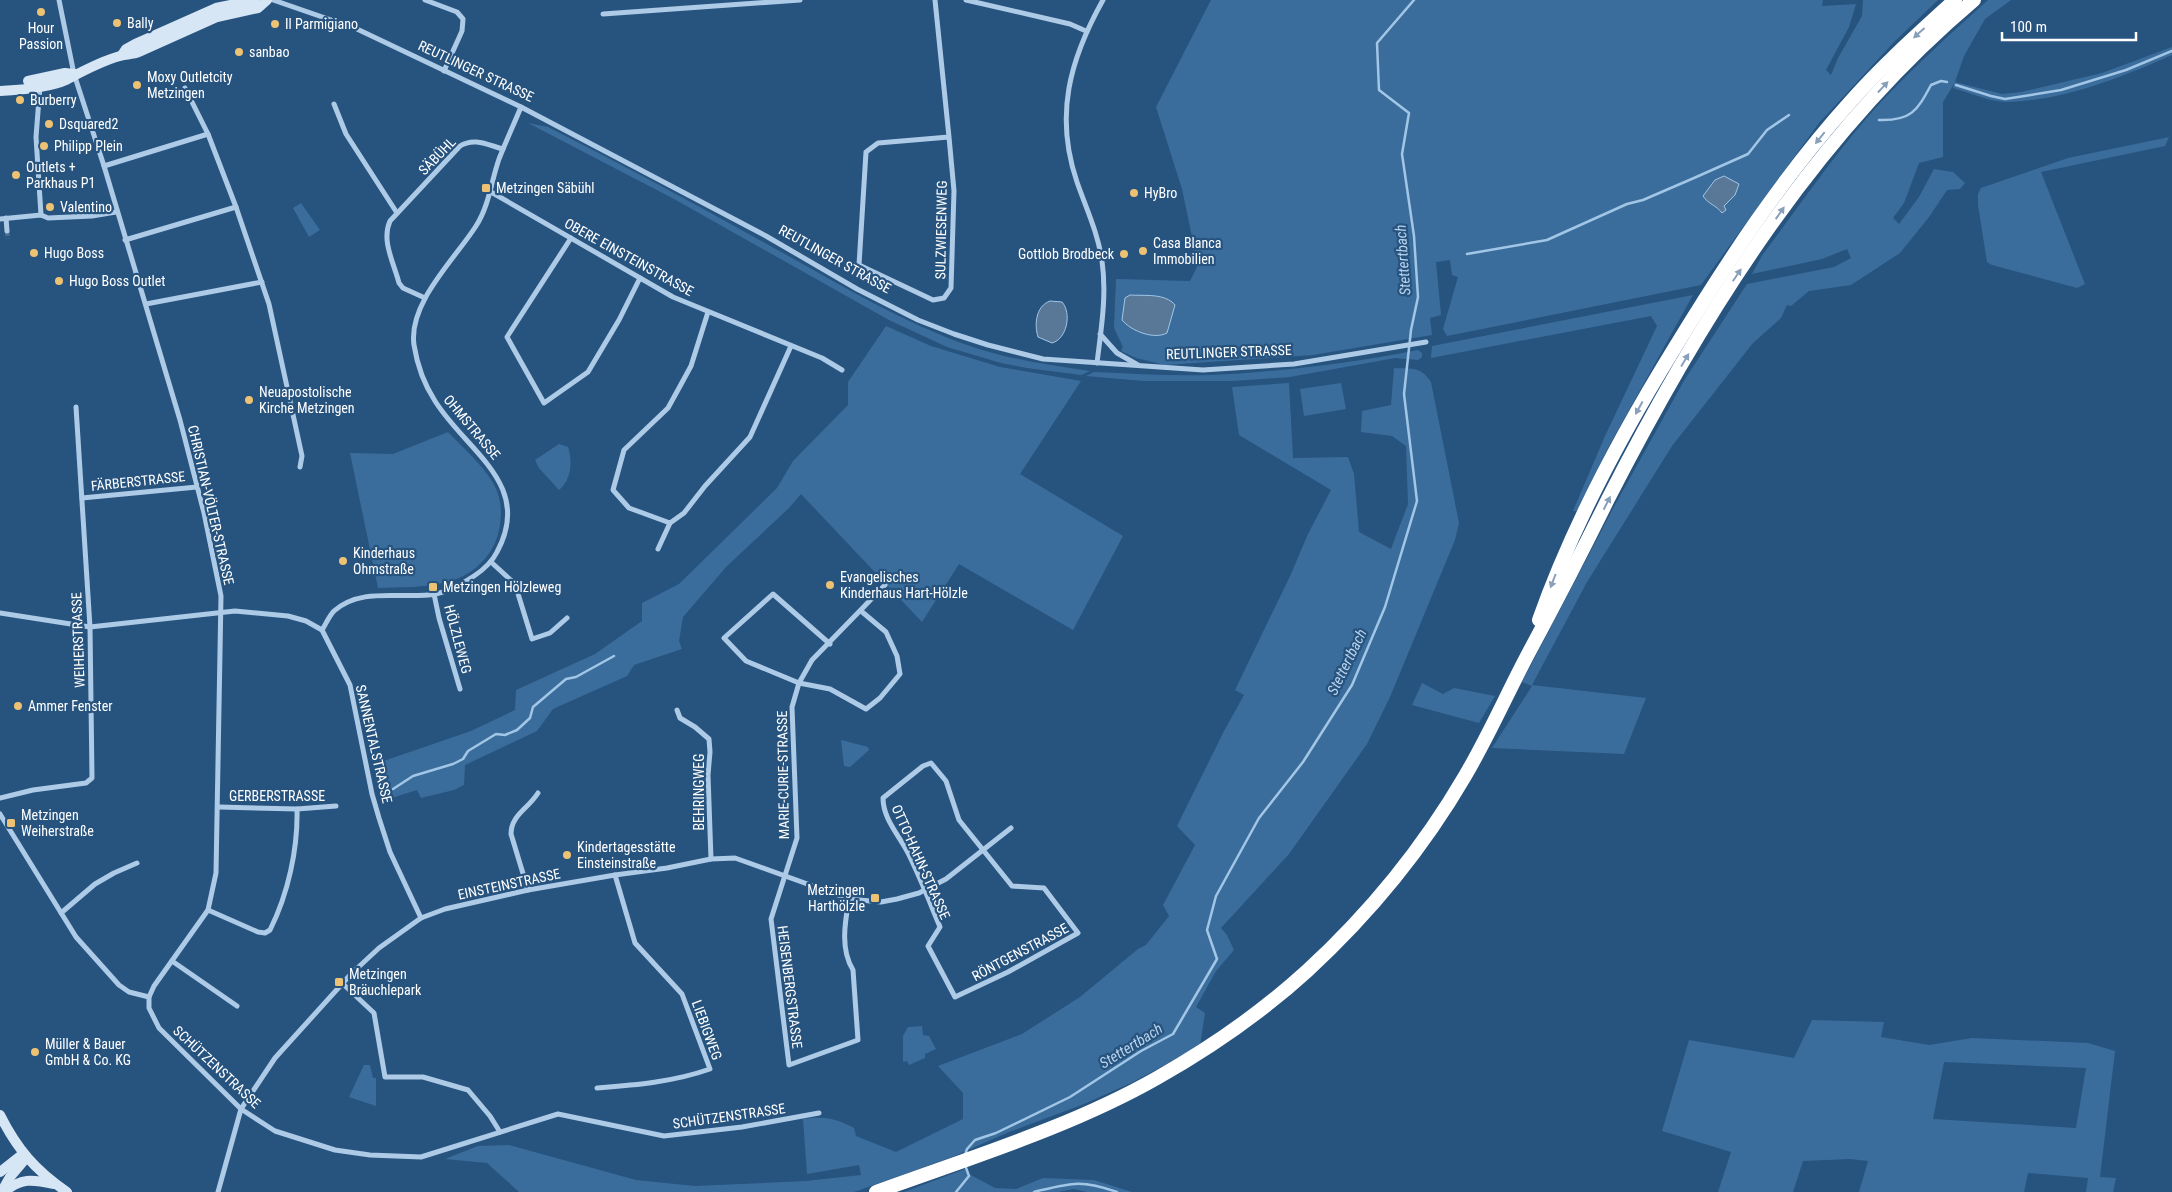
<svg xmlns="http://www.w3.org/2000/svg" width="2172" height="1192" font-family="'Roboto Condensed',sans-serif">
<rect width="100%" height="100%" fill="#27537f"/>
<g fill="#3b6d9c" fill-rule="evenodd">
<path d="M1211 0H1823L1822 6 1856 4 1849 27 1826 70 1831 75 1838 58 1862 16 1863 0H1938L1894 42 1819 123 1701 285 1447 336 1443 329 1458 277 1452 275 1450 260 1436 262 1441 315 1430 318 1432 335 1313 355 1165 365 1136 358 1121 351 1123 347 1114 328 1116 279 1190 281 1198 265 1182 189 1156 107Z"/>
<path d="M1988 0H2011L1985 19 1964 56 1955 82 2002 94 2021 92 2102 73 2172 47V55C2120 78 2063 101 2006 102 1991 102 1968 92 1953 88L1954 84 1943 102V157L1919 163 1904 203 1893 218 1899 224 1919 197 1934 169 1953 172 1965 183 1960 189 1947 190 1929 217 1900 253 1851 285 1809 291 1791 306 1787 305 1781 318 1753 343 1672 446 1587 582 1532 685 1646 698 1624 754 1492 748 1532 686 1522 682 1616 503 1685 379 1747 284 1834 267 1851 258 1847 249 1822 259 1752 274 1763 254C1801 204 1837 150 1880 103 1914 67 1951 33 1988 0Z"/>
<path d="M528 123 548 127C621 164 693 203 765 243 831 279 896 320 967 345 1006 359 1049 365 1090 371L1081 375 1027 368 1001 363 947 347 889 320 674 199Z"/>
<path d="M2169 137 2165 146 2041 172 2085 284 2077 288 1992 265 1987 262 1978 205V194L1981 188 2068 158Z"/>
<path d="M301 203 320 230 309 237 293 208Z"/>
<path d="M1693 295 1608 448 1577 511H1573L1605 436 1657 326 1651 316 1431 358 1432 346Z"/>
<path d="M886 326 931 346 1000 367 1081 381 1020 474 1123 536 1073 630 959 564 922 622 801 494 789 508 727 566 683 617 679 641 682 649 634 665 627 676 553 709 537 731 465 765 464 785 454 790 421 798 417 790 382 801 372 765 471 731 515 710 516 690 595 654 642 621V603L679 584 777 488 793 461 848 405V382Z"/>
<path d="M1418 350 1422 353V357L1418 360 1395 358 1290 377 1232 381H1144L1086 376 1094 372C1139 374 1186 377 1232 374 1294 370 1357 362 1418 350Z"/>
<path d="M1394 368C1413 369 1420 366 1431 382L1459 523 1455 540 1390 697 1367 744 1289 854 1221 928 1227 935 1234 950 1216 971 1196 1007 1205 1013 1200 1046 1131 1083 1084 1104 1009 1132 952 1157 854 1192H519L487 1163 445 1159 478 1146 509 1145 636 1180 695 1186 806 1181 861 1175 859 1165 807 1174 803 1119C824 1116 835 1118 854 1128L856 1136 896 1152 963 1119V1093L938 1066 1022 1034 1080 997 1138 949 1146 945 1169 916 1163 905 1195 845 1177 826 1224 731 1244 695 1235 690 1291 574 1308 534 1331 490 1239 435 1232 387 1289 383 1293 458 1348 457 1354 474 1359 532 1391 549 1408 504 1406 446 1392 436 1361 432 1362 411 1391 405Z"/>
<path d="M1341 383 1346 409 1304 416 1300 389Z"/>
<path d="M448 432C463 448 489 470 497 491 503 507 502 526 495 543 471 591 423 586 378 588L350 453 393 454Z"/>
<path d="M559 444 568 447C573 462 571 480 559 490L539 468 535 460Z"/>
<path d="M1422 683 1443 694 1454 688 1495 696 1479 723 1412 705Z"/>
<path d="M841 740 868 747 869 750 850 767 844 766Z"/>
<path d="M1812 1020 1884 1022 1881 1037 1929 1045 1972 1038 2088 1043 2115 1051 2100 1177 2116 1178 2113 1192H2086L2088 1178 2028 1173 2024 1192H1859L1868 1161 1850 1159 1803 1161 1793 1192H1718L1731 1152 1662 1131 1689 1040 1794 1058ZM1944 1062 2086 1068 2076 1128 1933 1119Z"/>
<path d="M922 1026 923 1035 929 1036 936 1049 925 1054V1058L909 1065 907 1061 903 1062V1036L908 1027Z"/>
<path d="M364 1065H370L373 1078H376V1106L349 1097Z"/>
<path d="M965 1169 967 1173 995 1188 1016 1189 1043 1178 1094 1180 1132 1192H1087L1074 1189 1058 1192H904Z"/>
</g>
<g fill="#597897" stroke="#a2c6e6">
<path d="M1724 176 1739 184 1735 195 1724 206 1726 210 1722 213C1716 205 1708 204 1703 196L1715 180Z"/>
<path d="M1130 295C1145 296 1165 293 1175 305L1167 333C1154 340 1131 331 1122 320L1125 298Z"/>
<path d="M1050 301 1062 302C1072 313 1067 339 1052 343L1038 337C1034 324 1036 306 1050 301Z"/>
</g>
<g fill="none" stroke-linecap="round" stroke-linejoin="round">
<g stroke="#a2c6e6" stroke-width="2.5">
<path d="M1956 85 1991 96 2005 99 2018 97 2061 90 2126 70 2172 51"/>
<path d="M1879 120C1911 121 1917 111 1931 85L1941 81 1947 82"/>
<path d="M1467 254 1547 240 1627 204 1643 200 1694 178 1748 154 1767 130 1789 115"/>
<path d="M393 789 413 776 453 764 463 759 468 751 496 734 505 735 517 730 530 718 533 707 566 679 576 677 614 656"/>
<path d="M965 1155 967 1149 975 1140 996 1133 1070 1097 1141 1051 1173 1034 1217 959 1207 930 1216 896 1259 818 1303 762 1352 685 1385 607 1417 501 1404 394 1411 330 1418 297 1414 236 1402 154 1409 113 1379 90 1377 43 1414 0"/>
<path d="M956 1192 969 1176 965 1165"/>
<path d="M1034 1192C1071 1183 1080 1179 1117 1192"/>
</g>
<path stroke="#476d92" stroke-width="5" stroke-dasharray="5 2.5" stroke-linecap="butt" d="M7 231 8 239"/>
<g stroke="#adcae6" stroke-width="5">
<path d="M59 0 74 74 104 166 180 420 204 513 221 596 216 873 208 910 154 986 149 997V1008L159 1028 241 1109 275 1131 335 1150 370 1155 421 1157 558 1114 664 1136 742 1127 819 1113"/>
<path d="M273 0 357 29 521 107 766 236 857 289 918 320 954 334 988 345 1043 359 1203 370 1294 364 1426 342"/>
<path d="M425 0 457 12 463 19 462 31 444 71"/>
<path d="M935 0 949 137 878 143 866 152 859 265 933 300 944 298 951 288 954 191 949 137"/>
<path d="M966 0 1070 24 1086 31"/>
<path d="M603 14 800 0"/>
<path d="M40 86 36 137 41 215"/>
<path d="M185 88 208 134 236 207 269 304 302 456 300 467"/>
<path d="M334 104 346 134 397 213"/>
<path d="M104 166 208 134"/>
<path d="M491 192 673 297 822 358 842 370"/>
<path d="M6 218 7 231"/>
<path d="M0 219 41 215 48 218 92 216 116 212"/>
<path d="M571 238 507 337 544 403 588 372 619 320 640 278"/>
<path d="M125 240 236 207"/>
<path d="M425 298 403 288 399 283C394 263 381 241 390 221L460 146C474 137 488 145 503 149"/>
<path d="M146 304 262 282"/>
<path d="M708 312 691 366 679 388 668 408 624 450 613 490 629 508 670 523 684 513 705 486 750 437 791 346"/>
<path d="M1100 334 1117 353 1138 365"/>
<path d="M1097 363C1101 330 1107 295 1102 261 1098 233 1086 208 1077 182 1054 115 1070 59 1103 0"/>
<path d="M82 498 197 487"/>
<path d="M658 549 670 523"/>
<path d="M491 562 515 584 532 639 550 633 567 618"/>
<path d="M434 594 439 618 460 689"/>
<path d="M0 613 90 627 235 611 288 616 306 621 322 630 350 685 372 794 379 818 390 852 421 918"/>
<path d="M322 630C326 624 329 616 334 611 362 586 403 600 436 594 450 591 462 584 474 576 483 570 492 562 497 552 534 484 466 451 435 401 424 384 417 364 414 345 408 303 455 259 476 226 489 206 491 182 499 159 506 141 514 124 521 107"/>
<path d="M830 644 773 594 724 638 746 661 799 683 830 689 866 709 880 698 900 674 897 656 886 632 861 611"/>
<path d="M677 710 680 718 695 727 709 739 710 752 708 775 711 859"/>
<path d="M931 763 946 781 959 820 1012 886 1044 888 1078 933 1008 972 955 997 928 946 940 927C930 903 920 877 908 853 899 835 883 819 883 798L923 766Z"/>
<path d="M0 798 33 790 86 783 92 778 90 627 76 407"/>
<path d="M219 807 297 809 336 806"/>
<path d="M0 814 76 937 119 985 129 992 149 997"/>
<path d="M528 890 511 834C511 815 528 809 538 793"/>
<path d="M849 899C845 922 840 949 853 970L858 1040 789 1065 771 919 797 838 792 707 799 683 812 660 885 585"/>
<path d="M208 910 258 932 265 933 270 930C288 894 298 849 297 809"/>
<path d="M61 913 95 884 114 873 137 863"/>
<path d="M172 961 237 1006"/>
<path d="M342 983 374 1013 385 1077H423L468 1090 490 1116 500 1132"/>
<path d="M597 1088C636 1085 673 1082 710 1069L682 994 635 943 615 875"/>
<path d="M218 1192 241 1109 275 1058 351 974 379 948 421 918 445 909 528 890 615 875 667 868 711 859 735 858 849 899 881 902 897 899 919 893 946 879 1011 828"/>
</g>
<g stroke="#d6e6f5" stroke-width="10">
<path d="M122 55 126 49 135 44 216 8 254 0"/>
<path d="M28 81 65 73 74 74"/>
<path d="M0 91C19 90 49 88 66 80 83 71 101 61 120 56 126 54 132 55 139 52L217 17 258 8 267 0"/>
<path d="M0 1115C17 1149 35 1170 67 1192"/>
<path d="M0 1172 23 1154"/>
<path d="M2 1191 10 1177 26 1158"/>
<path d="M4 1192C21 1178 32 1179 53 1184"/>
</g>
<g stroke="#fff" stroke-width="14">
<path d="M1539 620C1573 524 1621 435 1674 349 1727 262 1783 176 1852 100 1884 64 1920 32 1955 0"/>
<path d="M876 1192C969 1158 1071 1127 1157 1078 1210 1048 1262 1012 1307 971 1369 914 1423 848 1465 776 1488 737 1506 696 1527 656 1555 604 1582 552 1608 499 1702 315 1815 134 1974 0"/>
</g>
</g>
<defs><path id="oneway-solid" d="M-6-.8H1V-3.2L6.5 0L1 3.2V.8H-6Z" transform="scale(1.25)"/></defs>
<g fill="#88a0b9">
<use href="#oneway-solid" transform="translate(1919 33) rotate(138)"/>
<use href="#oneway-solid" transform="translate(1883 87) rotate(-47)"/>
<use href="#oneway-solid" transform="translate(1820 138) rotate(129)"/>
<use href="#oneway-solid" transform="translate(1780 213) rotate(-55)"/>
<use href="#oneway-solid" transform="translate(1737 275) rotate(-56)"/>
<use href="#oneway-solid" transform="translate(1685 360) rotate(-59)"/>
<use href="#oneway-solid" transform="translate(1639 408) rotate(119)"/>
<use href="#oneway-solid" transform="translate(1607 503) rotate(-63)"/>
<use href="#oneway-solid" transform="translate(1553 581) rotate(111)"/>
</g>
<g fill="#eec273" stroke="#27537f" stroke-width="2">
<circle cx="41" cy="12" r="5"/>
<circle cx="117" cy="23" r="5"/>
<circle cx="275" cy="24" r="5"/>
<circle cx="239" cy="52" r="5"/>
<circle cx="137" cy="85" r="5"/>
<circle cx="20" cy="100" r="5"/>
<circle cx="49" cy="124" r="5"/>
<circle cx="44" cy="146" r="5"/>
<circle cx="16" cy="175" r="5"/>
<rect x="481" y="183" width="10" height="10" rx="2.5"/>
<circle cx="1134" cy="193" r="5"/>
<circle cx="50" cy="207" r="5"/>
<circle cx="1143" cy="251" r="5"/>
<circle cx="34" cy="253" r="5"/>
<circle cx="1124" cy="254" r="5"/>
<circle cx="59" cy="281" r="5"/>
<circle cx="249" cy="400" r="5"/>
<circle cx="343" cy="561" r="5"/>
<circle cx="830" cy="585" r="5"/>
<rect x="428" y="582" width="10" height="10" rx="2.5"/>
<circle cx="18" cy="706" r="5"/>
<rect x="6" y="818" width="10" height="10" rx="2.5"/>
<circle cx="567" cy="855" r="5"/>
<rect x="870" y="893" width="10" height="10" rx="2.5"/>
<rect x="334" y="977" width="10" height="10" rx="2.5"/>
<circle cx="35" cy="1052" r="5"/>
</g>
<g text-anchor="middle" stroke-width="4.5" stroke-linejoin="round" paint-order="stroke">
<g font-size="14" fill="#fff" stroke="#27537f" text-anchor="start">
<text x="127" y="28">Bally</text>
<text x="285" y="29">Il Parmigiano</text>
<text x="41" y="33" text-anchor="middle">Hour<tspan x="41" dy="16">Passion</tspan></text>
<text x="249" y="57">sanbao</text>
<text x="147" y="82">Moxy Outletcity<tspan x="147" dy="16">Metzingen</tspan></text>
<text x="30" y="105">Burberry</text>
<text x="59" y="129">Dsquared2</text>
<text x="54" y="151">Philipp Plein</text>
<text x="26" y="172">Outlets +<tspan x="26" dy="16">Parkhaus P1</tspan></text>
<text x="496" y="193">Metzingen Säbühl</text>
<text x="1144" y="198">HyBro</text>
<text x="60" y="212">Valentino</text>
<text x="1153" y="248">Casa Blanca<tspan x="1153" dy="16">Immobilien</tspan></text>
<text x="44" y="258">Hugo Boss</text>
<text x="1114" y="259" text-anchor="end">Gottlob Brodbeck</text>
<text x="69" y="286">Hugo Boss Outlet</text>
<text x="259" y="397">Neuapostolische<tspan x="259" dy="16">Kirche Metzingen</tspan></text>
<text x="353" y="558">Kinderhaus<tspan x="353" dy="16">Ohmstraße</tspan></text>
<text x="840" y="582">Evangelisches<tspan x="840" dy="16">Kinderhaus Hart-Hölzle</tspan></text>
<text x="443" y="592">Metzingen Hölzleweg</text>
<text x="28" y="711">Ammer Fenster</text>
<text x="21" y="820">Metzingen<tspan x="21" dy="16">Weiherstraße</tspan></text>
<text x="577" y="852">Kindertagesstätte<tspan x="577" dy="16">Einsteinstraße</tspan></text>
<text x="865" y="895" text-anchor="end">Metzingen<tspan x="865" dy="16">Harthölzle</tspan></text>
<text x="349" y="979">Metzingen<tspan x="349" dy="16">Bräuchlepark</tspan></text>
<text x="45" y="1049">Müller &amp; Bauer<tspan x="45" dy="16">GmbH &amp; Co. KG</tspan></text>
</g>
<g font-size="14" fill="#fff" stroke="#27537f">
<text transform="translate(476 71) rotate(25)" y="5">REUTLINGER STRASSE</text>
<text transform="translate(437 156) rotate(-46)" y="5">SÄBÜHL</text>
<text transform="translate(941 230) rotate(-89)" y="5">SULZWIESENWEG</text>
<text transform="translate(629 257) rotate(29)" y="5">OBERE EINSTEINSTRASSE</text>
<text transform="translate(835 259) rotate(29)" y="5">REUTLINGER STRASSE</text>
<text transform="translate(1229 352) rotate(-2)" y="5">REUTLINGER STRASSE</text>
<text transform="translate(472 427) rotate(50)" y="5">OHMSTRASSE</text>
<text transform="translate(138 481) rotate(-6)" y="5">FÄRBERSTRASSE</text>
<text transform="translate(211 505) rotate(77)" y="5">CHRISTIAN-VÖLTER-STRASSE</text>
<text transform="translate(458 639) rotate(75)" y="5">HÖLZLEWEG</text>
<text transform="translate(78 640) rotate(-92)" y="5">WEIHERSTRASSE</text>
<text transform="translate(374 744) rotate(77)" y="5">SANNENTALSTRASSE</text>
<text transform="translate(783 775) rotate(-91)" y="5">MARIE-CURIE-STRASSE</text>
<text transform="translate(699 792) rotate(-90)" y="5">BEHRINGWEG</text>
<text x="277" y="801">GERBERSTRASSE</text>
<text transform="translate(921 862) rotate(66)" y="5">OTTO-HAHN-STRASSE</text>
<text transform="translate(509 884) rotate(-12)" y="5">EINSTEINSTRASSE</text>
<text transform="translate(1020 952) rotate(-28)" y="5">RÖNTGENSTRASSE</text>
<text transform="translate(790 987) rotate(83)" y="5">HEISENBERGSTRASSE</text>
<text transform="translate(707 1030) rotate(70)" y="5">LIEBIGWEG</text>
<text transform="translate(217 1067) rotate(43)" y="5">SCHÜTZENSTRASSE</text>
<text transform="translate(729 1116) rotate(-8)" y="5">SCHÜTZENSTRASSE</text>
</g>
<g font-size="15" font-style="italic" fill="#b9d4ed" stroke="#27537f">
<text transform="translate(1403 260) rotate(-94)" y="5">Stettertbach</text>
<text transform="translate(1347 662) rotate(-64)" y="5">Stettertbach</text>
<text transform="translate(1131 1046) rotate(-32)" y="5">Stettertbach</text>
</g>
</g>
<path d="M2002 32v8h134v-8" fill="none" stroke="#ffffff" stroke-width="2.5"/>
<text x="2010" y="32" font-size="15" fill="#ffffff" stroke="#27537f" stroke-width="4" paint-order="stroke">100 m</text>
</svg>
